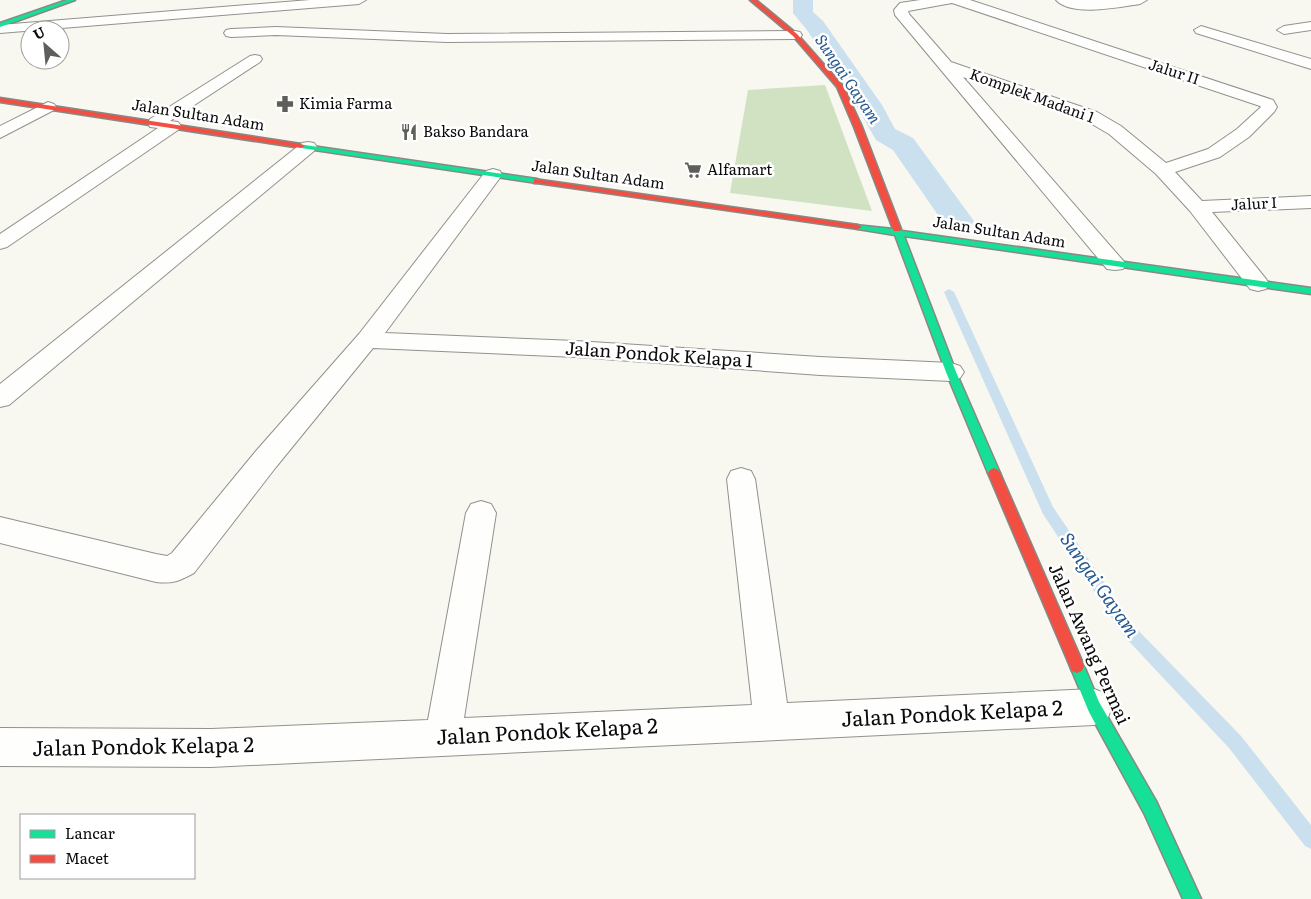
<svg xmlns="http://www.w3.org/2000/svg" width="1311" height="899" font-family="Literata,serif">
<rect width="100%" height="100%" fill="#f8f7f0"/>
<path fill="#d0e2c2" d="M825 85 872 211 730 193 748 90Z"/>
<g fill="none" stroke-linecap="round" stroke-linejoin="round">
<path fill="#cae0ee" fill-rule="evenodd" d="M949 289 954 292 1053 507 1133 625 1241 736 1311 825V849L1305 846 1229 748 1123 635 1043 514 944 292Z"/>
<path fill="#cae0ee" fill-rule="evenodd" d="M793 0H813V12L823 21 882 105 895 129 913 138 974 221 969 228 958 230 947 228 893 150 876 140 856 105 807 30 793 13Z"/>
<g stroke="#92918e" stroke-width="2">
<g id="street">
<path d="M310 0H366L359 4 0 33V25Z"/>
<path d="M920 0H970L1273 100 1277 107 1274 112 1249 137 1220 157 1175 172 1202 201 1311 196V208L1212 212 1266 279 1269 284 1266 289 1258 291 1250 289 1190 211 1156 174 1109 134 1085 120 963 77 1126 264 1123 269 1115 270 1107 269 895 15 894 10 900 3ZM952 3 1260 106 1261 107 1237 129 1208 149 1166 163 1121 126 1097 112 951 62 909 14 908 11Z"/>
<path d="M1056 0H1147L1140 4C1120 7 1071 17 1056 0Z"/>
<path d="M1311 22V30L1284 34 1277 30 1284 26Z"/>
<path d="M1201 26 1311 59V69L1196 33 1194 30Z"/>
<path d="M276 27 447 34 795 31 800 32 802 35 800 38 795 39 447 42 276 35 231 37 226 36 224 33 226 30 231 29Z"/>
<path d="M255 55 260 56 262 59 260 62 170 121 178 122 181 126 178 130 7 247 0 249V234L158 128 150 127 148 123 150 119 250 56Z"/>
<path d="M48 102 54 104 56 107 54 110 0 138V126Z"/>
<path d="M308 142 314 143 317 147 314 151 9 405 0 407V384L302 143Z"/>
<path d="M493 169 500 171 502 175 385 333 576 341 820 357 951 363 960 366 964 372 960 378 951 381 820 375 576 357 373 348 276 467 194 573C179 581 173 584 156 582L0 543V517L156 554 167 556 172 553 256 451 359 334 486 171Z"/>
<path d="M741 468 751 471 755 479 787 703 1094 689 1107 694 1112 707 1107 720 1094 725 211 767 0 766V728L211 729 428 720 466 513 471 504 481 501 491 504 496 513 464 718 752 705 727 479 731 471Z"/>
</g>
</g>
<g stroke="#888885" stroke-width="3">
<g id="fast">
<path d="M67 0H75L0 27V23Z"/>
<path d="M298 144 537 179 541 181 537 183 301 148 297 146Z"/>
<path d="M855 225 893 229 897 226 902 231 1311 288V294L904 236 956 372 1000 473 998 476H990L988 473 946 372 895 235 858 229 854 227Z"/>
<path d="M1077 659 1082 661 1099 702 1156 801 1201 899H1183L1144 813 1089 712 1070 666 1072 661Z"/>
</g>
</g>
<g stroke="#888885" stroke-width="3">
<g id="jam">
<path d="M750 0H756L797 34 843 86 862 127 901 229 900 231H894L893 229 854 127 837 87 793 36Z"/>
<path d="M0 98 301 144 305 146 301 148 0 102Z"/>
<path d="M534 179 858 225 862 227 858 229 537 183H534Z"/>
<path d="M994 468 998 470 1000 473 1082 661 1084 666 1082 671 1077 673 1072 671 988 473 990 470Z"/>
</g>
</g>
<use href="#street" fill="#fefefd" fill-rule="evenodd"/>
<use href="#fast" fill="#16e098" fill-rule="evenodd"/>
<use href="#jam" fill="#f24e42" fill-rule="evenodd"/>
</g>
<defs>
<g id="pharmacy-bare" transform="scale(1.35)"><path d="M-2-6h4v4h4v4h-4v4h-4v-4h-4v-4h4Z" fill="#5e5e5b" stroke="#fff" stroke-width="2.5" paint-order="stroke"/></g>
<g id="restaurant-bare" transform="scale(1.35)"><path d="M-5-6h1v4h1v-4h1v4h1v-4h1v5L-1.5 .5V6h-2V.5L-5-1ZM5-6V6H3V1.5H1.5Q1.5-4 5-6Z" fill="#5e5e5b" stroke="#fff" stroke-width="2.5" paint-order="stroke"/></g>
<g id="supermarket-bare" transform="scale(1.35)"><path d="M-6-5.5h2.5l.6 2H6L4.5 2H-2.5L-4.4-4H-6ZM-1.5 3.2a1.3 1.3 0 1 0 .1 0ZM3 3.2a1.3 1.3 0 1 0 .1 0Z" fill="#5e5e5b" stroke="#fff" stroke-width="2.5" paint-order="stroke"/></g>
</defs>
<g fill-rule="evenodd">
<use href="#pharmacy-bare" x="285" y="104"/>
<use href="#restaurant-bare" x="409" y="132"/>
<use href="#supermarket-bare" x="693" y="170"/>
</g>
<g text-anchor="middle" stroke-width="5" stroke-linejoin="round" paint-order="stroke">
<g font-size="15" fill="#0b0b0b" stroke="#fff">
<text transform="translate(1174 72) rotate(18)" y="5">Jalur II</text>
<text transform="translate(1032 96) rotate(20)" y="5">Komplek Madani 1</text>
<text transform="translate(198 115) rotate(9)" y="5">Jalan Sultan Adam</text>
<text transform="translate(598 175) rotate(8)" y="5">Jalan Sultan Adam</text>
<text transform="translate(1254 204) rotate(-3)" y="5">Jalur I</text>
<text transform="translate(999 232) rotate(9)" y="5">Jalan Sultan Adam</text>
</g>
<g font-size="15" fill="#0b0b0b" stroke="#fff" text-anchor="start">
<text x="299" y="109">Kimia Farma</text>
<text x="423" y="137">Bakso Bandara</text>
<text x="707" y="175">Alfamart</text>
</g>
<g font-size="16" font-style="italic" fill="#26598c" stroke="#fff">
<text transform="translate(848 79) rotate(56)" y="6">Sungai Gayam</text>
</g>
<g font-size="18" fill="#0b0b0b" stroke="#fff">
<text transform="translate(659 355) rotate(4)" y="6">Jalan Pondok Kelapa 1</text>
<text transform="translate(1089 644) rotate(66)" y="6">Jalan Awang Permai</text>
</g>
<g font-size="19" font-style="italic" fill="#26598c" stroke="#fff">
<text transform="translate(1100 585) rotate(55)" y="7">Sungai Gayam</text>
</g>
<g font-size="21" fill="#0b0b0b" stroke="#fff">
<text transform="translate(952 714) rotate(-3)" y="7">Jalan Pondok Kelapa 2</text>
<text transform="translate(547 732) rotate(-3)" y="7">Jalan Pondok Kelapa 2</text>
<text transform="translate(143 747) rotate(-1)" y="7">Jalan Pondok Kelapa 2</text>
</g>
</g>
<rect x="20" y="814" width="175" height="65" fill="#ffffff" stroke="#9d9d9d"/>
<rect x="30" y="830" width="25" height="8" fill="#16e098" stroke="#9d9d9d"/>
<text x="65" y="839" font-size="15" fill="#0b0b0b">Lancar</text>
<rect x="30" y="855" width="25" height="8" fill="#f24e42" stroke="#9d9d9d"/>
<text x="65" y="864" font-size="15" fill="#0b0b0b">Macet</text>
<g transform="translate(45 45) rotate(333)"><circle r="24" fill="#ffffff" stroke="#9d9d9d"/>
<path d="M0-4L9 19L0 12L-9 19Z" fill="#5e5e5b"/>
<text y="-8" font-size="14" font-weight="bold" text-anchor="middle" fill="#0b0b0b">U</text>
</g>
</svg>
